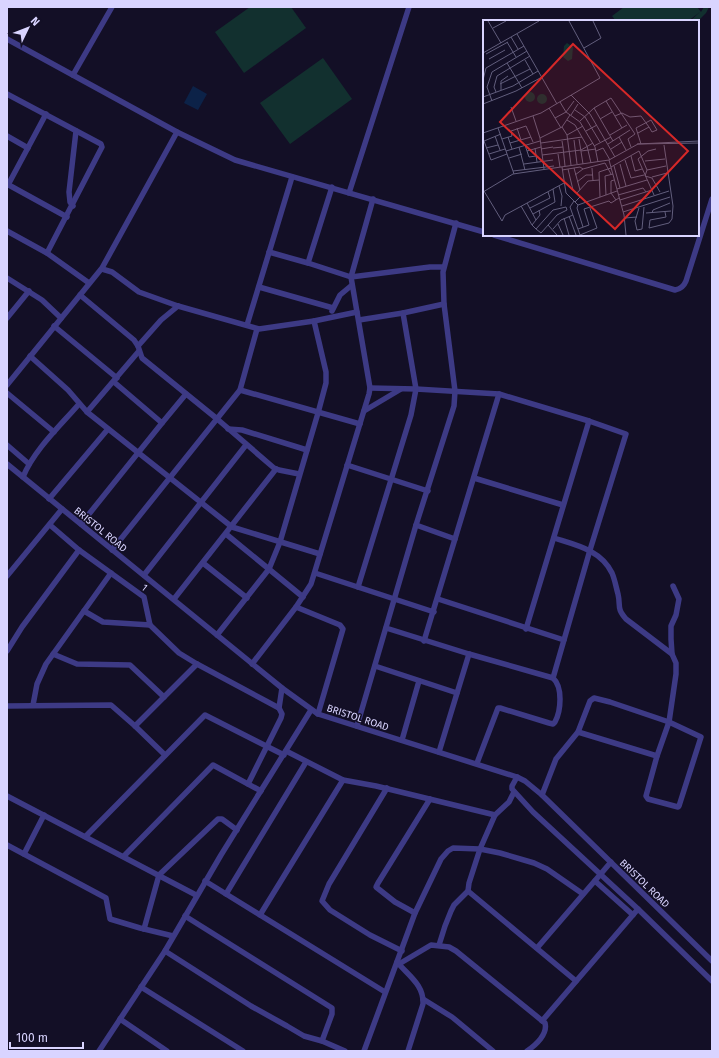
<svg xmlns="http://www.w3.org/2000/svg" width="719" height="1058" font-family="'Fira Sans',sans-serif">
<rect width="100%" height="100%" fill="#130f26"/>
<g fill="#12302f">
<path d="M250 7H291L306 28 244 73 215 32Z"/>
<path d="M624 7H697L701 12 704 7H709L706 13 698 21H690L700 12 688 21H616L612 16Z"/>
<path d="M323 58 352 99 290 144 260 103Z"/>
</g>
<path fill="#0c2248" d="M193 86 207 94 198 110 184 103Z"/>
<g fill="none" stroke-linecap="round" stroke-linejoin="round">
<g stroke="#3d3a85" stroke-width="5.5">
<path d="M7 39 177 132 235 160 484 232"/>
<path d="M73 75 112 7"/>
<path d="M7 94 101 144 102 147 47 253"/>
<path d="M7 136 28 148"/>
<path d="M7 184 67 217"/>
<path d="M8 185 46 114"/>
<path d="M349 193 409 7"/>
<path d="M73 206 70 202 69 192 76 131"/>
<path d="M7 231 47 253 89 283"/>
<path d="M494 235 675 290C681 289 684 286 686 281L712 199"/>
<path d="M269 252 308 263 351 277 430 267H443"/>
<path d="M308 263 332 187"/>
<path d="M102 269 112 272 139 292 178 306 259 329 314 321 357 312"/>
<path d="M7 278 42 300 61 318"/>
<path d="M259 287 333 308"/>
<path d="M80 295 134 340 138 346 142 358 216 418 274 468 279 470 299 474"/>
<path d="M332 311 340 295 352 285"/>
<path d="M7 318 29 291"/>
<path d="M359 320 403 313 444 304"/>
<path d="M247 325 292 177"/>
<path d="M54 326 117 378"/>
<path d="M138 346 161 320 178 306"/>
<path d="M30 356 68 390 87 412 232 527 320 554"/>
<path d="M114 382 162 423 186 394"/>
<path d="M7 385 102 268 177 132"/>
<path d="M370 388 416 389 499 394 589 421 626 434 590 550 553 678"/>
<path d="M240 390 360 424"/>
<path d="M7 393 54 432"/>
<path d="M364 411 401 389"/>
<path d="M87 412 139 351"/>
<path d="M228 429 242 430 307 450"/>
<path d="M7 445 29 464"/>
<path d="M7 464 282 688 318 714 517 777 525 781 542 795 712 961"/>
<path d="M347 465 428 491"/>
<path d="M23 477C34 450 60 426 79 404"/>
<path d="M474 478 563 505"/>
<path d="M49 499 108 429"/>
<path d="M81 524 162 423"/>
<path d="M50 525 79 550 144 597 150 625"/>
<path d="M416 525 455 539"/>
<path d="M226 534 303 597"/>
<path d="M554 538C576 545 601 550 612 573 615 580 616 587 618 594 621 607 616 607 626 619L672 654 676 663V674L669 722 657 756 578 732"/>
<path d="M112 550 240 390 257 329"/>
<path d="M203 563 247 598"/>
<path d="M315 573 434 612"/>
<path d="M144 575 246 445"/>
<path d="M7 576 62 509"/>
<path d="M358 587 411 415 416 389 403 313"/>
<path d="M174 599 276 469"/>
<path d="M438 599 564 640"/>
<path d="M296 607 340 625 343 629 318 714"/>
<path d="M84 611 103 622 150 625 179 653 197 664 279 708"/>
<path d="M386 628 469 654 553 678C563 687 561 711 555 722L553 724 549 723 500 708H498L477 763"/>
<path d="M526 629 589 421"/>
<path d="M217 635 269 569 280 542 318 413 326 383V372L314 321"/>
<path d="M424 641 499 394"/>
<path d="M7 651 22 627 79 550"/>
<path d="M53 654 77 664 130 665 164 697"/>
<path d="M672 654 671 639V626L676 615 679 599 673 586"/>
<path d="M252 664 296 607 311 584 369 394 370 388 351 277 373 199"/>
<path d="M375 666 457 693"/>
<path d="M33 705 37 684 46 664 111 573"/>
<path d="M7 706 111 705 135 726 165 755"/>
<path d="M135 726 197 664"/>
<path d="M357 726 416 525 454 406 455 391 444 304 443 272 456 223"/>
<path d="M402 740 419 681"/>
<path d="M286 751 343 780 376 786 495 815 480 849 469 883 468 891 454 905 451 911 445 926 439 945"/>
<path d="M439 752 469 654"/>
<path d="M517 777 512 786V789L533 812 638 909 712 981"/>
<path d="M248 784 281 718 282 714 279 708 282 688"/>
<path d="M387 788 329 884 322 901 330 910 370 935 402 951"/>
<path d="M542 795 556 759 578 732 590 701 594 698 610 702 669 722 701 737 679 806 678 807 648 799 646 796 657 756"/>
<path d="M7 796 196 895"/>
<path d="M495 815 509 802 514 792"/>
<path d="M86 836 205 715 284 755"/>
<path d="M7 845 106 898 110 919 140 928 173 936"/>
<path d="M24 854 44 815"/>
<path d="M124 856 213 765 261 791"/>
<path d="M205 881 385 992"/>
<path d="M595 881 633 915"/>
<path d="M468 891 576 981"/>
<path d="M226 894 306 762"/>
<path d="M415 913 395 902 376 887 378 883 430 799"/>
<path d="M260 915 343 780"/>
<path d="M185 916 332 1008V1014L322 1041"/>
<path d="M144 929 159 875 218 819H222L237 830"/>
<path d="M537 948 611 862"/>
<path d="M165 951 251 1006 287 1026 304 1036 322 1041 345 1051"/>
<path d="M397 962C409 976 424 985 423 1004L408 1051"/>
<path d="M399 964 431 945 449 947 456 951 545 1023C548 1034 536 1045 527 1051"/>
<path d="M141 987 243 1051"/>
<path d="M423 999 452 1017 493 1051"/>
<path d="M120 1019 167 1051"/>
<path d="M542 1021 638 909"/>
<path d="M99 1051 165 951 221 855 311 710"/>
<path d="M364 1051 415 913 441 859 448 851 453 848 480 849 500 853 534 863 547 869 583 894"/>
</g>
</g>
<g text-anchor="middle" stroke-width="3" stroke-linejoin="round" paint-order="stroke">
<g font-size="10" fill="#d9d4ff" stroke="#130f26">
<text transform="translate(101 529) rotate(39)" y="4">BRISTOL ROAD</text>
<text transform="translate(145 587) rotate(39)" y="4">1</text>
<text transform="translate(358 717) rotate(18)" y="4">BRISTOL ROAD</text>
<text transform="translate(645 883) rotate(44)" y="4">BRISTOL ROAD</text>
</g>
</g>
<g transform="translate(483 20)">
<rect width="216" height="216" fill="#130f26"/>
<path d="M84 23 90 27 89 39 85 41 80 37 81 26ZM42 77a5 5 0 1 1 10 0a5 5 0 1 1-10 0ZM54 79a5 5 0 1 1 10 0a5 5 0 1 1-10 0Z" fill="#12302f"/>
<path fill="none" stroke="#625e7d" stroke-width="1" d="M5 1 18 23M10 8 23 1M34 14 74 84M28 17 35 29M24 22 33 37M101 28 118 18 110 1M0 33 56 1M3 34 25 22M6 39 22 30M42 40 50 54M24 43 39 68M0 60 3 48 41 26M17 64 47 49M18 70V61L25 56M13 72 11 67 14 56 47 36M88 75 107 94 132 137M0 77 30 66 55 51M9 81 4 67 9 52 44 31M123 81 139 108M77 82 83 92 97 102 112 127 115 142M0 84 33 71 59 57M28 87 33 101M66 88 78 108M111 88 130 121M92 90 102 97 117 122M88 95 95 84M50 96 57 118 61 149M132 96 139 93 147 97 158 96 166 107 155 113M72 98 83 92 91 81M117 99 129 92M84 100 92 105 104 126 108 143M97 101 111 88 128 78 152 114 145 119 148 127M79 107 84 115 88 145M15 108 31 154M34 108 38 120M103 111 114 105M0 113 58 93 117 58 86 1M18 114 1 121 8 140 24 134M84 115 100 106M127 115 144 105M12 116 17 130M25 117 29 129M136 117 143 130M57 118 79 107 87 95M19 119 29 116 28 111 43 106 50 122M96 119 100 144M91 120 94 144M27 123 48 117M58 123 99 117M125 124 147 110M154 124 216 123M158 124 153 108 168 100 174 110 169 112 166 107M42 125 46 137 53 136M181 125 190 186 189 199 186 203 166 208 167 200 183 197 182 192M111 126 128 117M36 127 42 150M80 127 82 146M3 128 15 125M52 128 54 142M70 128 80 127 79 121M58 129 70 127M128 129 139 122M23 131 57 121M44 131 58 127M98 131 113 129M113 131 120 128 127 140M6 134 22 129M75 134 77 147M59 135 98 130 110 123M148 136 152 151 159 149M26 138 39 134M126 140 141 195 143 215M142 140 148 158 161 155M162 141 182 139M122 143 128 154M41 144 70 140M137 144 143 166M131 146 137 168M79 147 83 173 95 185 134 171M128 147 156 131 164 150 162 156M91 148 97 170M109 148 110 161M85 149 90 170 97 177 92 182M79 150 97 147 100 149M164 150 183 146M30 151 71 146M92 155 100 149 122 143M162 156 169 158 177 172M169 157 184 153M131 160 128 161V173L133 180M94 162 103 155H110M76 166 79 176 78 186M134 169 164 160M1 171 19 201 22 195 81 163M0 172 30 154 126 140 155 124 216 121M93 174 105 161 116 160M123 175 122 156 130 154M135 175 160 168 163 172M171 175 155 139 165 131 173 129M117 177 116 152 128 148M137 180 169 170M91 181 87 187 97 215 114 208 107 188M44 183 53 200M95 185 94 188 100 207M38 186 49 205 53 209 58 213 74 195 84 190 83 187 70 190 53 209M139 186 186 171M47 188 67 178 65 172M156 188 152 201 154 210 159 209 161 187M140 192 187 177M163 193 188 191M169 193 170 190 187 183M50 194 72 182 70 169M86 196 93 215M81 198 86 215M142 198 154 197M75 204 80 215M49 205 57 195 56 190M65 205 74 215M70 209 78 200 90 195M95 209 106 205 101 189 126 181 128 183 136 178"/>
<path fill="#d62828" fill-opacity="0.15" stroke="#d62828" stroke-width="2" d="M90 24 205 131 132 209 17 102Z"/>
<rect width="216" height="216" fill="none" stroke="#d9d4ff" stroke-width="2"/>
</g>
<rect width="719" height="1058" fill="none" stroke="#d9d4ff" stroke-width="16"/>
<g transform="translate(28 28) rotate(47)" stroke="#130f26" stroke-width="3" paint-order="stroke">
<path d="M0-3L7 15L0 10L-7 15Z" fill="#d9d4ff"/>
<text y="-6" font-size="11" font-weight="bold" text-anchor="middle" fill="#d9d4ff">N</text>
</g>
<path d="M10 1042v6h73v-6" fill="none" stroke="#d9d4ff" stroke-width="2"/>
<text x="16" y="1042" font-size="12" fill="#d9d4ff" stroke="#130f26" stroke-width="3" paint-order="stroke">100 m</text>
</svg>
